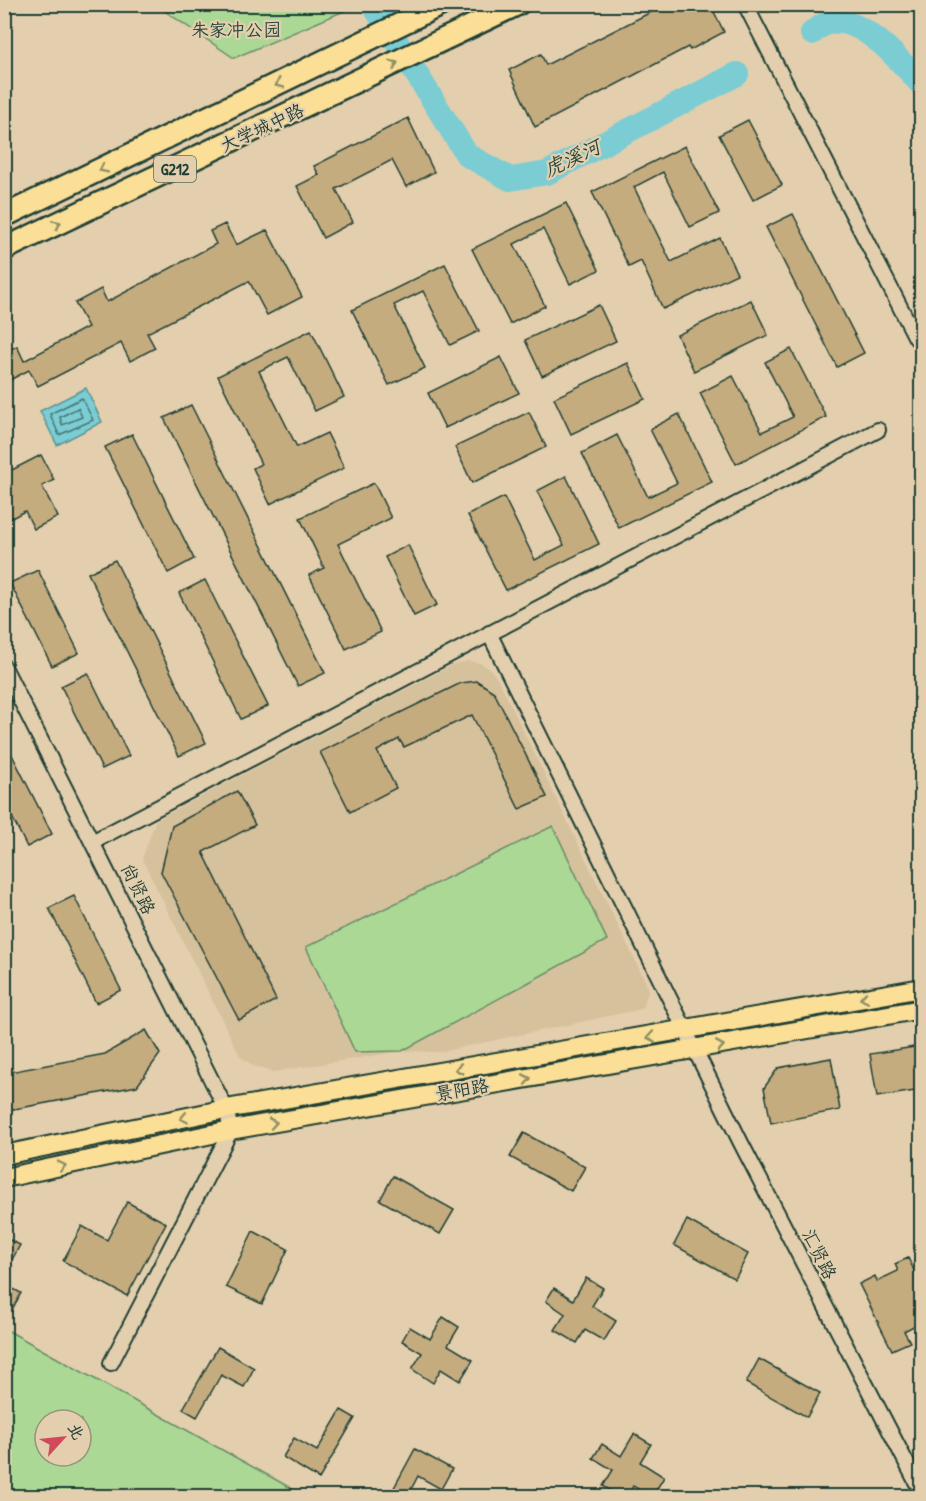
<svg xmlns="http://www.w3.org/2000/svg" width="926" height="1501" font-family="'Patrick Hand','LXGW WenKai TC',sans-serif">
<rect width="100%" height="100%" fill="#e3cfad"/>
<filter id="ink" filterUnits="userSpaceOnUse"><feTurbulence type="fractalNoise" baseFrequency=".0167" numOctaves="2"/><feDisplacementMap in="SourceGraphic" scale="12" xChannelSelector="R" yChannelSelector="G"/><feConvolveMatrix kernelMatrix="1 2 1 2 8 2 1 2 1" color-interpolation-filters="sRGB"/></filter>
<g filter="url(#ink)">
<path fill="#d6c19d" d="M468 661 480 663 490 669 499 681 649 989 642 1009 440 1052 402 1051 273 1072 253 1066 240 1056 142 859 156 820 454 664Z"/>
<g fill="#acd896" stroke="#668a65" stroke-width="1.5" fill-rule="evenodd">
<path d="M336 4 344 11 234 58 156 5Z"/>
<path d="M553 826 607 940 402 1051 355 1052 306 947Z"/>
<path d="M5 1329 305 1496H5ZM45 1420H81V1456H45Z"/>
</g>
<path fill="#7bccd3" stroke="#569393" stroke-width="1.5" d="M86 388 102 422 57 445 40 411Z"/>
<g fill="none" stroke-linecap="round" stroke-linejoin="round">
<g stroke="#447674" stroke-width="1.5">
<path d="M82 398 93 420 59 435 50 414Z"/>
<path d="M78 408 82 417 62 425 60 417Z"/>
</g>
<g stroke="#7bccd3" stroke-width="24">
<path d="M373 4 467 155 510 179 547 173 737 74"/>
<path d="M812 33C816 30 822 24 828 23 861 13 903 64 922 85"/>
</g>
</g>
<g fill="#c5ac7f" stroke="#1f3d34" stroke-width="1.5">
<path d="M667 4 671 10 681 4H710L724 32 690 50 688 47 535 127 509 70 541 54 546 65Z"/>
<path d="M408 118 434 172 406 187 392 160 336 189 353 222 323 238 297 186 319 175 314 166Z"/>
<path d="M748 120 782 185 753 200 719 135Z"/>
<path d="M685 146 719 213 690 227 663 172 634 187 671 262 720 238 737 274 663 309 641 261 629 267 592 192Z"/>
<path d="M566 203 599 270 570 284 543 229 514 244 545 306 510 324 472 249Z"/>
<path d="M793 214 864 353 837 367 766 227Z"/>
<path d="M225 224 236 245 267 230 302 297 267 315 249 281 147 333 155 348 130 361 121 343 38 386 29 370 4 383V352L17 346 24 361 88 327 75 303 101 289 107 302 216 244 210 231Z"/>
<path d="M445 264 479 331 450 345 423 291 394 305 425 368 389 385 352 310Z"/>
<path d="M751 300 768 335 694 371 677 335Z"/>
<path d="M599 305 616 341 542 376 525 340Z"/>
<path d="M311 330 344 397 315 411 288 357 259 371 297 447 327 433 344 468 270 504 253 468 261 464 218 376Z"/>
<path d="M791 349 826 417 736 464 700 393 733 376 762 432 793 417 765 362Z"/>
<path d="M501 357 519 393 445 428 428 393Z"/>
<path d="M628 363 645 399 571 434 554 398Z"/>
<path d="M191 405 325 673 298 686 164 418Z"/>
<path d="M529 412 546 447 472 483 455 447Z"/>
<path d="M679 414 712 482 619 528 582 453 617 435 648 497 677 483 650 429Z"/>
<path d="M132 434 194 559 168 573 105 447Z"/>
<path d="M41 455 54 480 42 486 58 517 34 529 25 511 4 522V474Z"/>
<path d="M566 476 599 544 506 590 468 515 504 497 535 560 564 545 537 491Z"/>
<path d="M374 483 391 518 338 544 381 632 346 649 309 575 324 568 300 518Z"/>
<path d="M408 545 437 605 414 616 385 557Z"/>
<path d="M115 560 206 743 179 756 88 573Z"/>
<path d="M38 570 79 653 52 666 10 583Z"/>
<path d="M205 580 268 706 241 719 179 593Z"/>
<path d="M88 673 129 756 102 769 61 686Z"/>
<path d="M477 681 494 692 547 797 519 809 472 715 404 747 399 739 377 751 396 788 350 812 320 752 461 683Z"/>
<path d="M4 739 52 834 27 847 4 801Z"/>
<path d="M237 791 255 825 203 852 276 1000 239 1020 161 872 172 826Z"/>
<path d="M74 896 121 990 96 1003 49 908Z"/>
<path d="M146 1030 160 1054 137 1086 4 1111V1073L105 1054Z"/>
<path d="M921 1046V1090L877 1097 870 1054Z"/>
<path d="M831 1058 840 1110 771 1123 764 1088 778 1068Z"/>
<path d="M524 1133 585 1167 571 1191 510 1157Z"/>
<path d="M393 1176 454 1210 440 1234 380 1200Z"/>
<path d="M127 1202 166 1223 127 1296 63 1261 82 1226 107 1240Z"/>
<path d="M687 1220 748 1254 735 1279 674 1245Z"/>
<path d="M253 1231 288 1249 262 1304 226 1287Z"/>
<path d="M4 1237 20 1245 4 1274Z"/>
<path d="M908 1258 921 1284V1322L904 1331 910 1342 892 1350 859 1284 875 1276 877 1281 898 1271 895 1264Z"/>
<path d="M586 1278 603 1288 592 1306 616 1321 604 1341 585 1330 577 1343 555 1330 565 1314 546 1301 554 1288 573 1300Z"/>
<path d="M4 1284 21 1293 4 1325Z"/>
<path d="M443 1317 459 1327 448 1345 473 1360 460 1381 441 1369 433 1383 412 1369 422 1353 402 1341 410 1327 430 1339Z"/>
<path d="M218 1347 254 1368 244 1387 221 1375 197 1417 183 1409Z"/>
<path d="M759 1359 820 1393 807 1417 746 1383Z"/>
<path d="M341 1410 355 1418 319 1479 283 1457 294 1438 317 1451Z"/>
<path d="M634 1434 651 1444 640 1462 664 1477 652 1497 633 1486 627 1497H620L603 1486 613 1470 593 1458 602 1444 621 1456Z"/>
<path d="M415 1449 452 1469 441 1489 418 1476 407 1497H389Z"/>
</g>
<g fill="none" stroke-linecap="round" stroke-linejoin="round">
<g stroke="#1f3d34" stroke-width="18">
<g id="minor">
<path d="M745 4 916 338"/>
<path d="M489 633 741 1143 922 1493"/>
<path d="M4 667 226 1109 231 1130 111 1363"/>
<path d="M94 841 878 430"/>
</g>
</g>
<g stroke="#1f3d34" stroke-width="22">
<g id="major">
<path d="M4 1155 226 1109 922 988"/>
<path d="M4 1178 231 1130 922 1009"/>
</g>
</g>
<g stroke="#1f3d34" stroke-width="26">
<g id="highway">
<path d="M4 216 442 4"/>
<path d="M4 249 518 4"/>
</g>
</g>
<use href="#minor" stroke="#e3cfad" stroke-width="14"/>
<use href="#major" stroke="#fbdf96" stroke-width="18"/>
<use href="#highway" stroke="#fbdf96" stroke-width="21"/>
</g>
<defs><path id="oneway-chevron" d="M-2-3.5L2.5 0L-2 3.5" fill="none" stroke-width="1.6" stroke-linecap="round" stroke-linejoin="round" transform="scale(1.5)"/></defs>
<g stroke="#8d8e65">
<use href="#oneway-chevron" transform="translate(394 64) rotate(-26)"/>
<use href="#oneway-chevron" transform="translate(279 84) rotate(154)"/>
<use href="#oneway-chevron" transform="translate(103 169) rotate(154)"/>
<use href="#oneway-chevron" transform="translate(57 224) rotate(-25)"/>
<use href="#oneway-chevron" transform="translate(864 998) rotate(170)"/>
<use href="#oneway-chevron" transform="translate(651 1037) rotate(170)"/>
<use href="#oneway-chevron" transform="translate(720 1046) rotate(-10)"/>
<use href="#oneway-chevron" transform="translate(459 1069) rotate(170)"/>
<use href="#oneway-chevron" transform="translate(527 1079) rotate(-10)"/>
<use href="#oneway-chevron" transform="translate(184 1118) rotate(168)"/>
<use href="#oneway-chevron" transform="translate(273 1123) rotate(-10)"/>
<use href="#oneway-chevron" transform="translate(62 1166) rotate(-12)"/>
</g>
</g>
<g text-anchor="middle" stroke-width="4.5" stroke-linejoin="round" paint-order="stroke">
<rect fill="#e3cfad" stroke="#5a6958" stroke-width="1.5" x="154" y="156" width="42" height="26" rx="4.5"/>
<g font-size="16" font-weight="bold" fill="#1f3d34">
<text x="175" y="175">G212</text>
</g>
<g font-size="18" fill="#264539" stroke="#e3cfad">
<text x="236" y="36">朱家冲公园</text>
</g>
<g font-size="18" fill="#1f3d34" stroke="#e3cfad">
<text transform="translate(262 128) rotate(-25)" y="6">大学城中路</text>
<text transform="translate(138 889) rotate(64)" y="6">尚贤路</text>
<text transform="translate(462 1090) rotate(-10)" y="6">景阳路</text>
<text transform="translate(819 1254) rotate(63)" y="6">汇贤路</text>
</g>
<g font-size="20" font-style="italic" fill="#24443c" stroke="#e3cfad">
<text transform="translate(572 158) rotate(-25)" y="7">虎溪河</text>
</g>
</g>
<rect width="926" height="1501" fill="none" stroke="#e3cfad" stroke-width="24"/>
<rect x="12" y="12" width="902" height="1477" fill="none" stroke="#1f3d34" stroke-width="2" filter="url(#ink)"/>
<g transform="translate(63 1438) rotate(63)"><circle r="28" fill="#e3cfad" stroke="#95957d" stroke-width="1.5"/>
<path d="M0-4.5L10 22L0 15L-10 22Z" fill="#d1495b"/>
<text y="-9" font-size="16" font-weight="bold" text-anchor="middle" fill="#1f3d34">北</text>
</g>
</svg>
